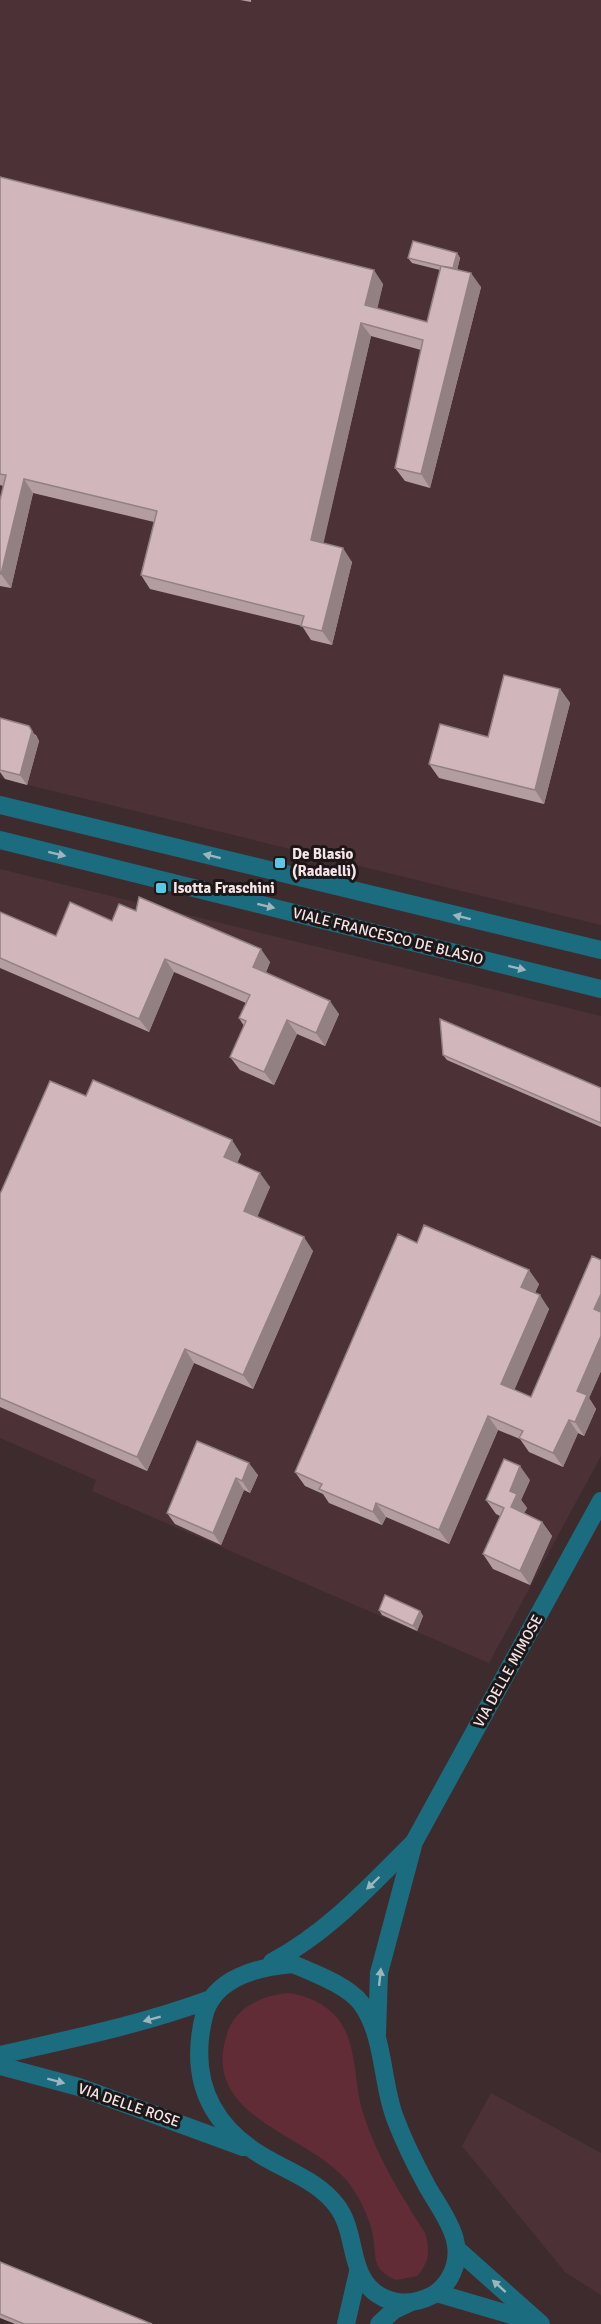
<svg xmlns="http://www.w3.org/2000/svg" width="601" height="2324" font-family="Signika,sans-serif">
<rect width="100%" height="100%" fill="#3e2b2e"/>
<g fill="#4c3237">
<path d="M0 0H601V925L0 778Z"/>
<path d="M0 869 601 1016V1456L489 1663 92 1491 96 1480 0 1438Z"/>
<path d="M491 2093 601 2153V2295L565 2272 462 2146Z"/>
</g>
<path fill="#622c37" d="M287 1993C306 1995 325 2003 338 2019 356 2042 354 2074 360 2102 372 2149 399 2192 425 2233 430 2251 430 2261 417 2276L396 2280C368 2268 378 2253 372 2231 367 2213 359 2196 348 2182 307 2132 197 2118 228 2031 237 2006 263 1996 287 1993Z"/>
<g fill="none" stroke-linecap="round" stroke-linejoin="round">
<g stroke="#1c6c7f" stroke-width="18">
<path d="M0 805 601 950"/>
<path d="M0 840 601 989"/>
<path d="M272 1962C327 1933 369 1887 413 1843"/>
<path d="M293 1964C313 1973 347 1985 361 2003 385 2036 381 2081 395 2118 404 2142 415 2164 427 2186 443 2215 470 2244 449 2279 445 2285 440 2291 433 2295 417 2303 401 2306 384 2298 346 2280 359 2235 337 2206 317 2179 283 2170 256 2152 206 2119 190 2073 204 2016 213 1978 258 1967 293 1964Z"/>
<path d="M377 2034 379 1973 414 1842 601 1501"/>
<path d="M0 2055C70 2039 140 2025 208 2000"/>
<path d="M0 2066 79 2087 243 2147"/>
<path d="M458 2250 541 2324"/>
<path d="M437 2293 535 2322"/>
<path d="M346 2324 358 2272"/>
<path d="M379 2324 394 2310 409 2303"/>
</g>
</g>
<g fill="#b49da1">
<path d="M240 0H251V2Z"/>
<path d="M0 177 383 284 377 308 427 322 440 270 412 263 408 258 457 253 460 258 457 270 481 287 430 488 405 481 395 468 421 350 371 336 323 543 352 562 332 645 311 640 302 626 150 589 141 575 154 522 33 493 11 588 0 586V500L3 486 0 485Z"/>
<path d="M560 689 570 703 544 804 439 778 429 764 488 737Z"/>
<path d="M0 718 36 735 39 741 27 785 5 779 0 772Z"/>
<path d="M136 911 270 962 266 972 339 1014 325 1046 297 1034 274 1085 240 1070 230 1057 244 1026 239 1018 246 1003 174 972 149 1032 0 968V912L56 936 112 921Z"/>
<path d="M443 1055 601 1088V1127L447 1060Z"/>
<path d="M86 1096 241 1154 237 1163 270 1187 257 1216 313 1251 253 1389 194 1363 147 1471 0 1407V1194Z"/>
<path d="M417 1243 539 1284 535 1293 549 1309 514 1390 531 1397 601 1260V1371L589 1398 596 1409 584 1436 578 1433 563 1467 529 1452 520 1439 498 1430 449 1544 386 1517 382 1525 329 1503 323 1494 305 1486 295 1472Z"/>
<path d="M197 1441 258 1475 250 1493 244 1490 221 1545 175 1524 167 1513Z"/>
<path d="M530 1480 521 1500 527 1508 524 1513 542 1522 552 1536 530 1585 493 1569 483 1554 500 1516 496 1514 486 1500Z"/>
<path d="M379 1610 420 1611 423 1616 417 1631 382 1615Z"/>
<path d="M0 2262 152 2324H15L0 2318Z"/>
</g>
<g fill="#928083">
<path d="M457 253 460 258 456 275 453 270Z"/>
<path d="M374 270 383 284 375 319 365 305Z"/>
<path d="M471 273 481 287 430 488 421 474Z"/>
<path d="M361 323 371 336 321 554 311 540Z"/>
<path d="M24 479 33 493 11 588 1 574Z"/>
<path d="M343 548 352 562 332 645 322 631Z"/>
<path d="M560 689 570 703 544 804 535 790Z"/>
<path d="M29 726 39 741 27 785 20 775Z"/>
<path d="M261 949 270 962 263 980 253 967Z"/>
<path d="M165 959 174 972 149 1032 139 1019Z"/>
<path d="M330 1001 339 1014 325 1046 316 1033Z"/>
<path d="M287 1020 297 1034 274 1085 264 1072Z"/>
<path d="M232 1140 241 1154 234 1171 224 1157Z"/>
<path d="M260 1173 270 1187 254 1225 244 1211Z"/>
<path d="M304 1237 313 1251 253 1389 243 1375Z"/>
<path d="M529 1270 539 1284 531 1301 521 1287Z"/>
<path d="M601 1294V1318L594 1309Z"/>
<path d="M540 1295 549 1309 511 1398 501 1384Z"/>
<path d="M601 1336V1371L589 1398 596 1409 584 1436 575 1422 577 1391Z"/>
<path d="M185 1349 194 1363 147 1471 137 1457Z"/>
<path d="M488 1416 498 1430 449 1544 439 1530Z"/>
<path d="M569 1420 578 1433 563 1467 553 1453Z"/>
<path d="M249 1463 258 1475 250 1493 242 1481Z"/>
<path d="M520 1466 530 1480 521 1500 527 1508 520 1521 511 1507 510 1491Z"/>
<path d="M236 1478 244 1490 221 1545 213 1533Z"/>
<path d="M376 1503 386 1517 382 1525 373 1512Z"/>
<path d="M542 1522 552 1536 530 1585 520 1571Z"/>
<path d="M420 1611 423 1616 417 1631 413 1626Z"/>
</g>
<g fill="#d1b7bb" stroke="#928083" stroke-width="1.5">
<path d="M0 177 374 270 365 305 427 322 441 266 471 273 421 474 395 468 423 340 361 323 311 540 343 548 322 631 301 626 304 616 141 575 157 511 24 479 1 574H0V500L6 475 0 474Z"/>
<path d="M413 241 457 253 453 268 441 266 408 258Z"/>
<path d="M504 675 560 689 535 790 429 764 440 724 488 737Z"/>
<path d="M0 718 29 726 32 731 20 775 0 770Z"/>
<path d="M139 897 261 949 253 967 330 1001 316 1033 287 1020 264 1072 230 1057 246 1021 239 1018 250 995 165 959 139 1019 0 958V912L56 936 70 902 112 921 119 904 136 911Z"/>
<path d="M440 1019 601 1088V1123L443 1055Z"/>
<path d="M93 1080 232 1140 224 1157 260 1173 244 1211 304 1237 243 1375 185 1349 137 1457 0 1398V1194L50 1081 86 1096Z"/>
<path d="M424 1225 529 1270 521 1287 540 1295 501 1384 531 1397 592 1256 601 1260V1294L594 1309 601 1312V1336L577 1391 587 1395 575 1422 569 1420 553 1453 519 1438 523 1431 488 1416 439 1530 376 1503 373 1512 319 1489 322 1484 295 1472 398 1234 417 1243Z"/>
<path d="M197 1441 249 1463 242 1481 236 1478 213 1533 167 1513Z"/>
<path d="M504 1459 520 1466 510 1491 517 1494 511 1507 542 1522 520 1571 483 1554 504 1508 486 1500Z"/>
<path d="M385 1595 420 1611 413 1626 379 1610Z"/>
<path d="M0 2262 152 2324H24L0 2314Z"/>
</g>
<defs><path id="oneway-solid" d="M-6-.8H1V-3.2L6.5 0L1 3.2V.8H-6Z" transform="scale(1.5)"/></defs>
<g fill="#9eb5be">
<use href="#oneway-solid" transform="translate(57 854) rotate(14)"/>
<use href="#oneway-solid" transform="translate(212 856) rotate(-166)"/>
<use href="#oneway-solid" transform="translate(266 906) rotate(14)"/>
<use href="#oneway-solid" transform="translate(462 917) rotate(-166)"/>
<use href="#oneway-solid" transform="translate(517 968) rotate(14)"/>
<use href="#oneway-solid" transform="translate(373 1883) rotate(136)"/>
<use href="#oneway-solid" transform="translate(380 1977) rotate(-84)"/>
<use href="#oneway-solid" transform="translate(152 2019) rotate(165)"/>
<use href="#oneway-solid" transform="translate(56 2081) rotate(15)"/>
<use href="#oneway-solid" transform="translate(499 2286) rotate(-138)"/>
</g>
<g fill="#59c8e5" stroke="#1f1617" stroke-width="2">
<rect x="274" y="857" width="12" height="12" rx="3"/>
<rect x="155" y="882" width="12" height="12" rx="3"/>
</g>
<g text-anchor="middle" stroke-width="6" stroke-linejoin="round" paint-order="stroke">
<g font-size="15" font-weight="bold" fill="#f4e6e8" stroke="#1f1617" text-anchor="start">
<text x="292" y="859">De Blasio<tspan x="292" dy="17">(Radaelli)</tspan></text>
<text x="173" y="893">Isotta Fraschini</text>
</g>
<g font-size="15" fill="#f4e6e8" stroke="#1f1617">
<text transform="translate(388 936) rotate(14)" y="5">VIALE FRANCESCO DE BLASIO</text>
<text transform="translate(508 1671) rotate(-61)" y="5">VIA DELLE MIMOSE</text>
<text transform="translate(129 2105) rotate(19)" y="5">VIA DELLE ROSE</text>
</g>
</g>
</svg>
